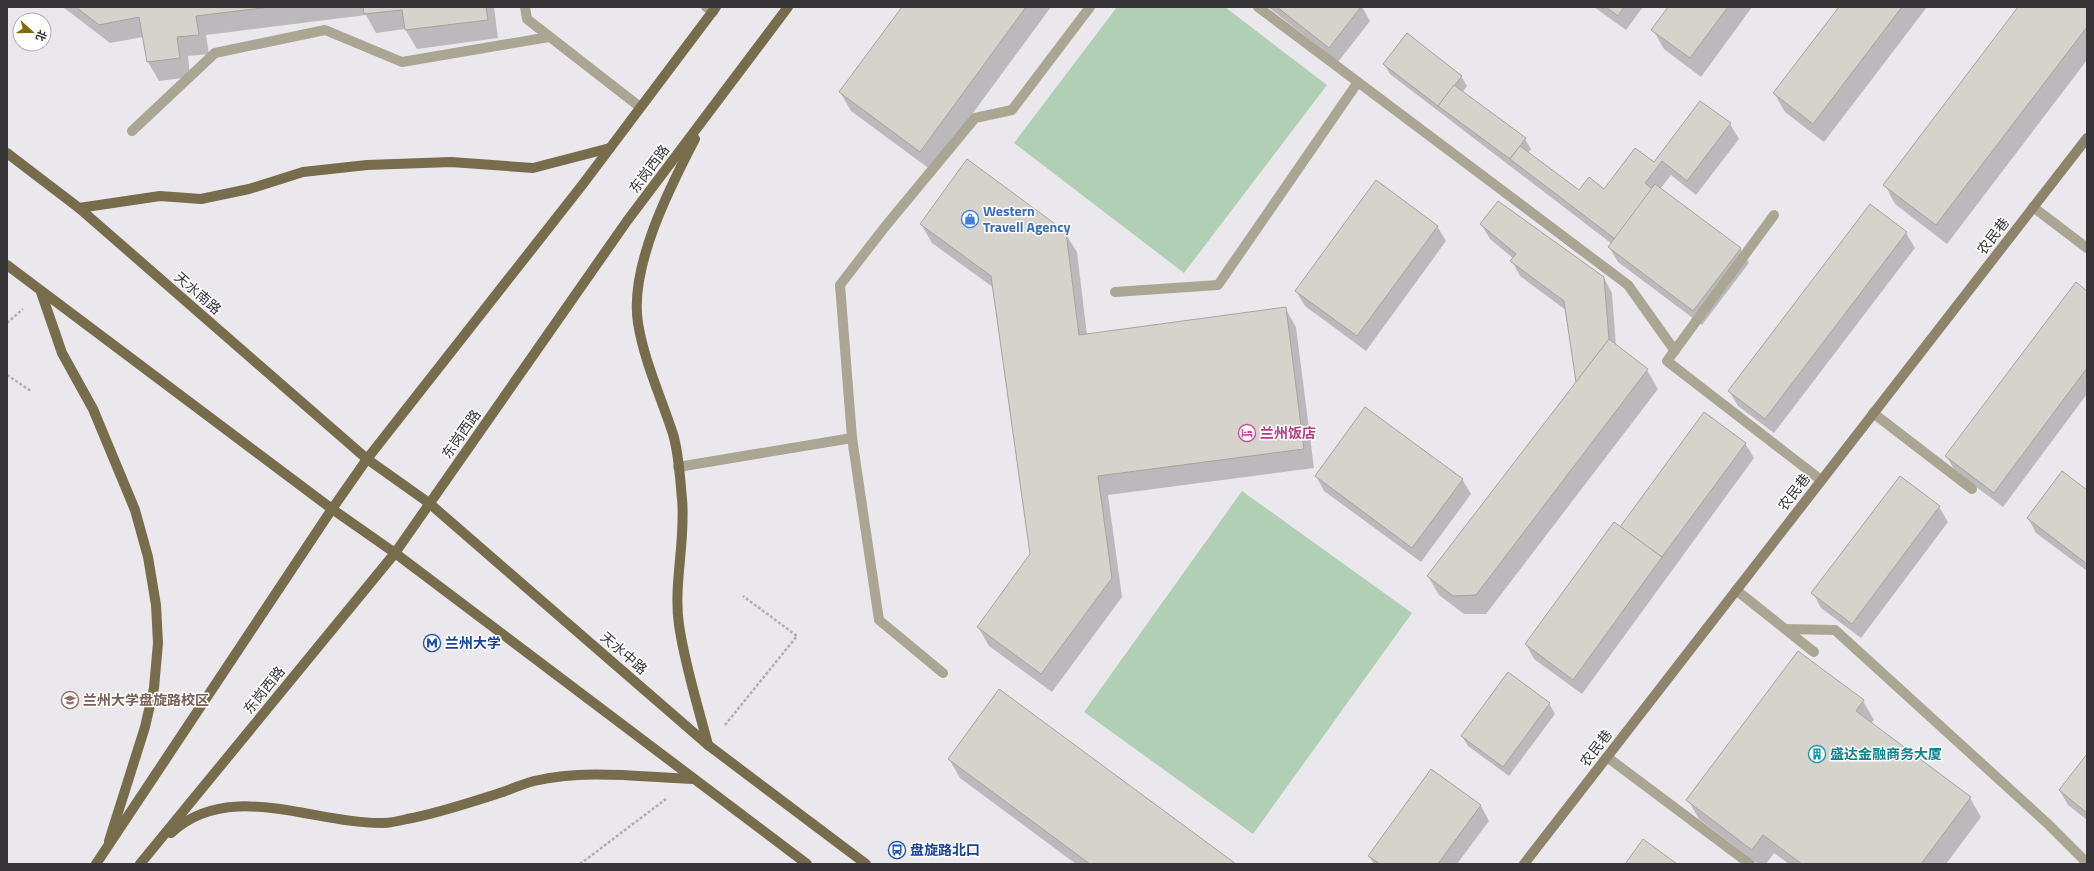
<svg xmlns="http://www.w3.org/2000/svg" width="2094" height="871" font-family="'Titillium Web','Noto Sans SC',sans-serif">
<rect width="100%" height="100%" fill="#ebe8ed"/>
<g fill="#b1cfb4">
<path d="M1117 7H1225L1327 85 1184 273 1014 143Z"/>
<path d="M1242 491 1412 613 1253 834 1084 712Z"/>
</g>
<g fill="#0003">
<path d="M63 7H494L498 38 417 49 405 29 376 33 366 15 206 35 209 54 188 56 190 77 159 81 148 62 143 37 110 43Z"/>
<path d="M903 7H1051L931 170 851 111 840 92Z"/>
<path d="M1268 7H1362L1370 21 1338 62Z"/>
<path d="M1594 7H1643L1626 30Z"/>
<path d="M1670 7H1752L1701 77 1664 49 1653 30Z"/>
<path d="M1840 7H1927L1824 142 1785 112 1774 93Z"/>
<path d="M2020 7H2087V60L1947 244 1895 204 1885 185Z"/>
<path d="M1384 64 1461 76 1467 86 1462 93 1525 139 1531 149 1528 153 1580 192 1605 190 1730 124 1739 139 1696 195 1671 175 1660 189 1740 248 1749 263 1702 325 1618 262 1609 247 1612 244 1390 74Z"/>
<path d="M921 224 1065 233 1077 252 1087 335 1285 308 1296 327 1314 468 1108 495 1122 597 1052 692 989 646 978 627 1031 555 994 288 932 243Z"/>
<path d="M1481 224 1604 278 1612 293 1616 346 1647 370 1658 389 1486 614H1464L1439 595 1428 576 1577 382 1567 311 1520 276 1512 261 1514 259 1490 239Z"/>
<path d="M1437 226 1446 241 1366 351 1305 306 1296 291Z"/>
<path d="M1906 233 1915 248 1774 433 1738 406 1729 391Z"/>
<path d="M2087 292V394L2003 507 1955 471 1947 457Z"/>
<path d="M1745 443 1754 458 1582 694 1534 659 1526 644 1620 528Z"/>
<path d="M1316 476 1462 479 1471 494 1421 562 1324 491Z"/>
<path d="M2087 491V571L2036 533 2028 518Z"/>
<path d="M1939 507 1948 522 1861 638 1821 608 1813 593Z"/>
<path d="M1863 701 1874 720 1871 723 1970 798 1981 817 1946 864H1789L1774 853 1766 864H1758L1699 819 1688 800Z"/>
<path d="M1549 703 1555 714 1509 776 1468 746 1462 736Z"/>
<path d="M2087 756V820L2068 805 2060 791Z"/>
<path d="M949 759 1234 864H1076L960 778Z"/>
<path d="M1432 770 1481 806 1489 821 1457 864H1374L1369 856Z"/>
</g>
<g fill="#d6d3cd" stroke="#a6a39e">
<path d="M76 7H270L196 16 199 35 177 37 180 58 147 62 139 17 99 25Z"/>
<path d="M363 7H486L488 20 405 30 402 10 364 14Z"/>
<path d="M902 7H1026L920 152 839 92Z"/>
<path d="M1277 7H1361L1329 48Z"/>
<path d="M1606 7H1624L1618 16Z"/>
<path d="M1668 7H1728L1690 58 1651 30Z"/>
<path d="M1839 7H1902L1813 124 1773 93Z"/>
<path d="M2018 7H2087V27L1936 225 1883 185Z"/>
<path d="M1407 33 1462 76 1438 106 1383 64Z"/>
<path d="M1454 85 1526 138 1510 159 1438 106Z"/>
<path d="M1700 101 1731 123 1687 181 1662 161 1645 183 1652 189 1615 239 1510 159 1520 146 1579 190 1589 177 1604 189 1635 148 1654 162Z"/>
<path d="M967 159 1066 232 1079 335 1286 307 1304 449 1098 476 1112 578 1041 674 977 627 1030 554 991 276 920 224Z"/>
<path d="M1376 180 1438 226 1357 336 1295 291Z"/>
<path d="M1655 184 1741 248 1693 311 1608 247Z"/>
<path d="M1498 201 1604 277 1609 339 1576 382 1564 301 1510 261 1516 254 1480 224Z"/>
<path d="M1870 204 1907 232 1765 419 1728 391Z"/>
<path d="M2076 282 2087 291V368L1994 493 1945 456Z"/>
<path d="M1609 339 1648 369 1476 595 1453 596 1427 576Z"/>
<path d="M1365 407 1463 479 1412 548 1315 476Z"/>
<path d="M1704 412 1746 443 1662 557 1620 527Z"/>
<path d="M2062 471 2087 490V564L2027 518Z"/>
<path d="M1900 476 1940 506 1852 624 1811 593Z"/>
<path d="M1614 522 1662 557 1573 680 1525 644Z"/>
<path d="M1798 651 1864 700 1856 711 1971 797 1921 864H1802L1763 835 1752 850 1686 800Z"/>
<path d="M1508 672 1550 703 1503 767 1461 736Z"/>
<path d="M999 689 1236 864H1090L948 759Z"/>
<path d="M2087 754V813L2059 790Z"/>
<path d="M1431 769 1481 805 1438 864H1380L1368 856Z"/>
<path d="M1643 839 1677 864H1625Z"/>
</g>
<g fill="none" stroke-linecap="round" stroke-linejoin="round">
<g stroke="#b0aeb2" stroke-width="2.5" stroke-dasharray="3 2" stroke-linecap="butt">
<path d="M7 323 23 309"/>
<path d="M7 375 31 391"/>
<path d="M725 725 797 636 743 596"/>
<path d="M580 864 666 799"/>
</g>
<g stroke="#aba594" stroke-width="10">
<path d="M525 7 527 19 640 107"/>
<path d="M706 7 713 12"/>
<path d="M1258 7 1628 285 1675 351"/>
<path d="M132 131 215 53 325 30 402 62 549 37"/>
<path d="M2033 207 2087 248"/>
<path d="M1774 215 1667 361 1821 480"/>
<path d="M1115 292 1218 285 1358 82"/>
<path d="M1873 413 1972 489"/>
<path d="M678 467 852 438"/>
<path d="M1736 590 1814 652"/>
<path d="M1785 629 1835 630 2048 824 2087 863"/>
<path d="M943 673 879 620 852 438 840 285 884 228 975 118 1012 110 1090 7"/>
<path d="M1607 757 1750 864"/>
</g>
<path stroke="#8d846b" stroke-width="10" d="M1524 864 2087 138"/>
<g stroke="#776d4d" stroke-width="10">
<path d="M695 139C670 187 629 267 638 323 644 361 661 397 673 434 679 454 680 478 682 499 686 541 673 584 679 625 685 666 698 706 708 745"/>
<path d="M7 153 79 208 367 459 429 503 708 745 866 864"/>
<path d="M79 208 160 196 201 199 249 189 303 172 367 165 451 162 533 168 610 148"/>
<path d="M7 265 332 509 395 553 807 864"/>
<path d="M41 292 62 353 93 409 135 510 148 557 156 605 158 643 154 688 145 727 109 841"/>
<path d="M171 833C229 779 314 824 383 823 391 823 399 821 407 819 440 813 471 802 503 792 513 788 523 784 534 781 585 769 641 777 694 779"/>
<path d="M96 864 332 509 367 459 583 184 716 7"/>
<path d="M140 864 395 553 627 221 788 7"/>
</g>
</g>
<defs>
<g id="shop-ring" transform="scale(0.9)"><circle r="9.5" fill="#fff" stroke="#3f7fe0" stroke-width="1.5"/><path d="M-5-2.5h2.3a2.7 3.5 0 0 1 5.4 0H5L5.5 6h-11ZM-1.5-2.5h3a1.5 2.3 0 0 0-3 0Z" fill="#3f7fe0"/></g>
<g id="hotel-ring" transform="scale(0.9)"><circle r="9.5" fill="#fff" stroke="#d1479c" stroke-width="1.5"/><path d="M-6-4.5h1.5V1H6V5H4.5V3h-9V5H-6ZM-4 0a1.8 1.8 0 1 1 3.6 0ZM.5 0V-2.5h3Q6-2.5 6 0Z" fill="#d1479c"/></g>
<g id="metro-ring" transform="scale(0.9)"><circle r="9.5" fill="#fff" stroke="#1a4fb4" stroke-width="1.5"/><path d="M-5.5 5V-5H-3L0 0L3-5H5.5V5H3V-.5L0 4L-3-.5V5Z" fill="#1a4fb4"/></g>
<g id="university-ring" transform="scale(0.9)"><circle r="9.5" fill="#fff" stroke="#8d6e63" stroke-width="1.5"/><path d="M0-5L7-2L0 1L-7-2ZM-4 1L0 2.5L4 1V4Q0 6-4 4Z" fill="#8d6e63"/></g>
<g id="building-ring" transform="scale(0.9)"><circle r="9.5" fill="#fff" stroke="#0f9aa8" stroke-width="1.5"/><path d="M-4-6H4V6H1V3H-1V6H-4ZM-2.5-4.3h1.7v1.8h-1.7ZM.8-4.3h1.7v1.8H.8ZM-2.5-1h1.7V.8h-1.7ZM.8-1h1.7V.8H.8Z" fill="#0f9aa8"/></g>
<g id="bus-ring" transform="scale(0.9)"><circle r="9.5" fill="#fff" stroke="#1a4fb4" stroke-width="1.5"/><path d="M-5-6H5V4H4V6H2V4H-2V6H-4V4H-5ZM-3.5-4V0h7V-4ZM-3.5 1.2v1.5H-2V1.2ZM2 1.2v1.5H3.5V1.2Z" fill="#1a4fb4"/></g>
</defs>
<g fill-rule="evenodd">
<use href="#shop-ring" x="970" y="219"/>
<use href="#hotel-ring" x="1247" y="433"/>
<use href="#metro-ring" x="432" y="643"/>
<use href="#university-ring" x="70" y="700"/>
<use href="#building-ring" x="1817" y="754"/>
<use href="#bus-ring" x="897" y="850"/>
</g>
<g text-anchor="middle" stroke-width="3" stroke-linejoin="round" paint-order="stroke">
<g font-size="14" fill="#363436" stroke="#fff">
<text transform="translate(649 169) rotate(-53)" y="5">东岗西路</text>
<text transform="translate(1993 236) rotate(-52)" y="5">农民巷</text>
<text transform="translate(198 293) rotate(41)" y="5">天水南路</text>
<text transform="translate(461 434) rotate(-55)" y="5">东岗西路</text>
<text transform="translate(1794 492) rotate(-52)" y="5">农民巷</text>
<text transform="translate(624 653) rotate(41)" y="5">天水中路</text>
<text transform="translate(264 690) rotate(-51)" y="5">东岗西路</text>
<text transform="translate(1596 748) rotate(-52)" y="5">农民巷</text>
</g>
<g font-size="14" font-weight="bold" fill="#366cbe" stroke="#fff" text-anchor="start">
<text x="983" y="216">Western<tspan x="983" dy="16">Travell Agency</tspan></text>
</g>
<g font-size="14" font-weight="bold" fill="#b23c85" stroke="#fff" text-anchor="start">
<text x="1260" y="438">兰州饭店</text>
</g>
<g font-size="14" font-weight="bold" fill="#164399" stroke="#fff" text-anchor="start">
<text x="445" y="648">兰州大学</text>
<text x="910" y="855">盘旋路北口</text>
</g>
<g font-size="14" font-weight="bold" fill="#785e54" stroke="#fff" text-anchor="start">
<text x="83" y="705">兰州大学盘旋路校区</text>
</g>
<g font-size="14" font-weight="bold" fill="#0d838f" stroke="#fff" text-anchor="start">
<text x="1830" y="759">盛达金融商务大厦</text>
</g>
</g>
<rect width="2094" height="871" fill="none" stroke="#363436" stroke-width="16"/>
<g transform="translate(32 32) rotate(111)"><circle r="19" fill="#ffffff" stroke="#afaeaf"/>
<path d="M0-3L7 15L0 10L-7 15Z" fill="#7e6f0d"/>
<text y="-6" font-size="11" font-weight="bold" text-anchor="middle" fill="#363436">北</text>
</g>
</svg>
